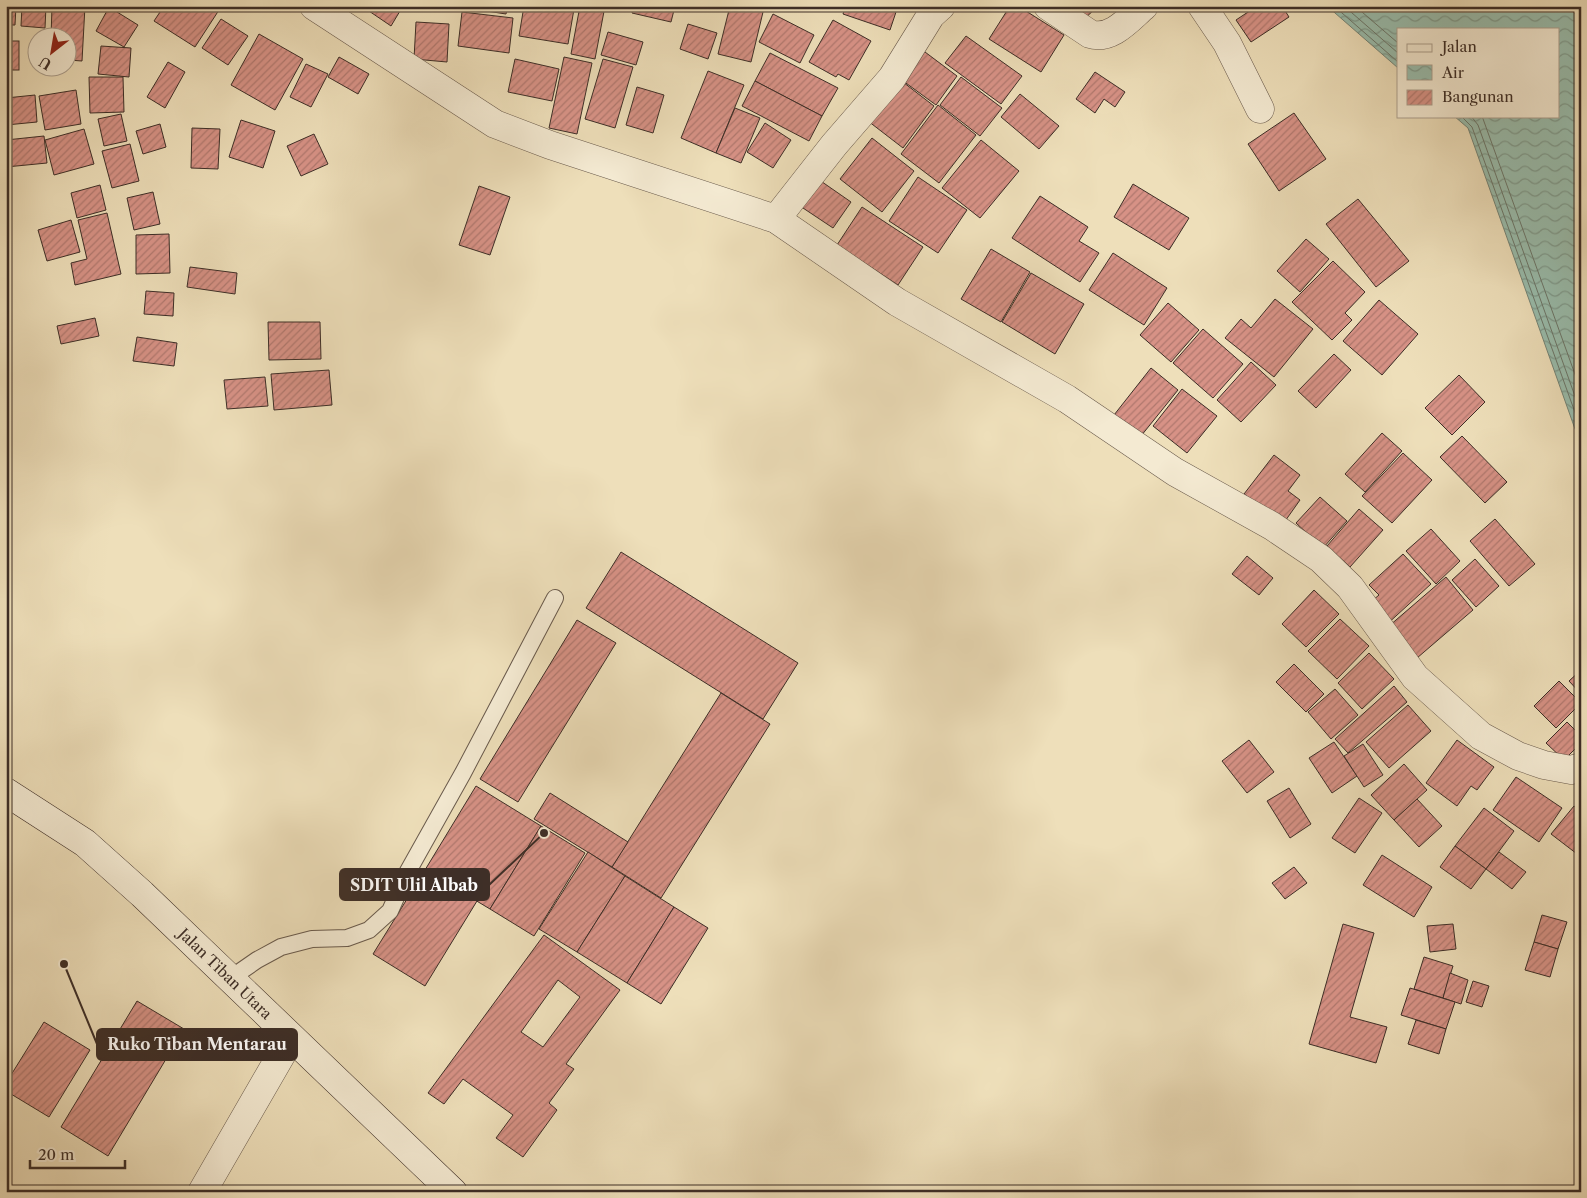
<svg xmlns="http://www.w3.org/2000/svg" width="1587" height="1198" font-family="'Libre Caslon Text',serif">
<defs>
<pattern id="water-waves" width="16" height="10" patternUnits="userSpaceOnUse" patternTransform="scale(1.25)"><rect width="16" height="10" fill="#99bdad"/><path d="M0 5q4-4 8 0t8 0" fill="none" stroke="#7e9a8d"/></pattern>
<pattern id="building-hatch" width="6" height="6" patternUnits="userSpaceOnUse" patternTransform="scale(1.25)"><rect width="6" height="6" fill="#d79286"/><path d="M-1 1l2-2M0 6l6-6M5 7l2-2" fill="none" stroke="#b0786e"/></pattern>
</defs>
<rect width="100%" height="100%" fill="#eedfba"/>
<filter id="stains"><feTurbulence type="fractalNoise" baseFrequency=".004" numOctaves="4"/><feColorMatrix values="0 0 0 0 .2 0 0 0 0 .09 0 0 0 0 .02 0 0 0 .5 -.17"/></filter>
<radialGradient id="worn" r=".72"><stop offset=".6" stop-color="#630" stop-opacity="0"/><stop offset="1" stop-color="#630" stop-opacity=".3"/></radialGradient>
<path fill="url(#water-waves)" stroke="#748477" d="M1327 6H1565L1581 18V437L1575 429 1468 128 1454 116H1558V29H1398V68Z"/>
<g fill="none" stroke-linecap="round" stroke-linejoin="round">
<g stroke="#6b766a" stroke-width="1">
<path d="M1334 6 1398 62"/>
<path d="M1344 6 1398 53"/>
<path d="M1355 6 1398 43"/>
<path d="M1461 116 1472 127 1581 429"/>
<path d="M1471 116 1478 125 1581 413"/>
<path d="M1482 116 1581 391"/>
</g>
</g>
<g fill="url(#building-hatch)" stroke="#3d2e27" fill-rule="evenodd">
<path d="M6 6H16L15 25H6Z"/>
<path d="M22 6H46L45 28 21 26Z"/>
<path d="M52 6H85L82 61 68 60V38H51Z"/>
<path d="M164 6H214L219 10 195 47 154 21Z"/>
<path d="M368 6H403L391 26 366 9Z"/>
<path d="M467 6H508L506 14 467 8Z"/>
<path d="M524 6H557L574 9 568 44 519 36Z"/>
<path d="M580 6H605L595 59 571 54Z"/>
<path d="M634 6H675L671 22 632 13Z"/>
<path d="M730 6H740L763 12 751 62 718 54Z"/>
<path d="M846 6H898L890 30 843 14Z"/>
<path d="M1010 6H1018L1064 35 1041 72 989 39Z"/>
<path d="M1062 6H1098L1079 24Z"/>
<path d="M1257 6H1282L1289 17 1251 42 1236 20Z"/>
<path d="M109 7 138 25 124 47 96 31Z"/>
<path d="M462 12 513 18 509 53 458 46Z"/>
<path d="M773 14 814 35 800 63 759 42Z"/>
<path d="M221 19 248 36 228 65 202 48Z"/>
<path d="M833 20 871 41 849 80 838 74 836 77 809 62Z"/>
<path d="M416 22 449 24 447 62 414 59Z"/>
<path d="M688 24 717 33 708 59 680 49Z"/>
<path d="M608 32 643 42 636 65 601 55Z"/>
<path d="M259 34 303 59 275 110 231 85Z"/>
<path d="M966 36 1022 76 1001 104 945 63Z"/>
<rect x="6" y="41" width="13" height="29"/>
<path d="M101 46 131 48 129 77 98 74Z"/>
<path d="M921 49 957 76 936 105 899 78Z"/>
<path d="M770 53 838 88 822 116 755 81Z"/>
<path d="M339 57 369 74 358 94 328 77Z"/>
<path d="M564 57 592 63 577 134 549 128Z"/>
<path d="M515 59 559 69 552 101 508 92Z"/>
<path d="M603 59 633 67 615 128 585 119Z"/>
<path d="M168 62 185 72 165 108 147 97Z"/>
<path d="M306 64 328 74 311 107 290 97Z"/>
<path d="M708 71 744 85 716 153 681 138Z"/>
<path d="M1095 72 1125 92 1115 107 1104 99 1095 113 1076 99Z"/>
<path d="M89 77H123L124 112 90 113Z"/>
<path d="M961 77 1002 108 980 136 940 105Z"/>
<path d="M899 79 934 106 903 148 868 121Z"/>
<path d="M755 81 822 116 809 141 742 106Z"/>
<path d="M637 87 664 95 653 133 626 125Z"/>
<path d="M76 90 81 124 45 130 39 96Z"/>
<path d="M1020 94 1059 126 1039 149 1001 117Z"/>
<path d="M35 95 37 122 6 125V98Z"/>
<path d="M938 105 976 135 939 183 901 154Z"/>
<path d="M735 108 760 118 741 163 716 153Z"/>
<path d="M1294 113 1326 159 1279 191 1248 144Z"/>
<path d="M121 114 127 141 104 146 98 119Z"/>
<path d="M241 120 275 131 263 168 229 157Z"/>
<path d="M765 123 791 140 773 168 747 152Z"/>
<path d="M160 124 166 147 143 154 136 131Z"/>
<path d="M192 128 220 129 218 169 191 168Z"/>
<path d="M84 129 94 164 54 175 45 140Z"/>
<path d="M314 134 328 164 301 176 287 146Z"/>
<path d="M44 136 47 163 6 167V140Z"/>
<path d="M872 138 914 171 882 212 840 179Z"/>
<path d="M981 140 1019 171 980 218 942 188Z"/>
<path d="M130 144 139 181 112 188 102 151Z"/>
<path d="M815 177 851 202 833 228 797 204Z"/>
<path d="M918 177 967 210 938 253 889 221Z"/>
<path d="M1133 184 1189 218 1169 250 1114 217Z"/>
<path d="M100 185 106 210 77 218 71 193Z"/>
<path d="M479 186 510 197 490 255 459 245Z"/>
<path d="M153 192 160 224 134 230 127 198Z"/>
<path d="M1040 196 1088 227 1079 241 1099 253 1080 282 1012 238Z"/>
<path d="M1358 199 1409 261 1376 287 1326 224Z"/>
<path d="M862 207 923 247 898 285 837 245Z"/>
<path d="M107 213 121 274 75 285 71 263 87 259 78 220Z"/>
<path d="M71 220 80 252 47 261 38 230Z"/>
<path d="M169 234 170 273 136 274V235Z"/>
<path d="M1306 239 1329 259 1300 292 1277 271Z"/>
<path d="M991 249 1030 272 1001 322 961 299Z"/>
<path d="M1113 253 1167 288 1144 325 1089 290Z"/>
<path d="M1333 261 1365 292 1345 313 1352 320 1332 340 1292 302Z"/>
<path d="M190 267 237 273 235 294 187 287Z"/>
<path d="M1031 273 1084 304 1055 354 1002 322Z"/>
<path d="M146 291 174 293 173 316 144 314Z"/>
<path d="M1275 299 1313 329 1274 377 1225 338 1241 319 1251 328Z"/>
<path d="M1379 300 1418 334 1382 375 1343 341Z"/>
<path d="M1168 303 1199 330 1171 362 1140 335Z"/>
<path d="M95 318 99 336 61 344 57 326Z"/>
<path d="M268 322H320L321 359 269 360Z"/>
<path d="M1203 329 1243 364 1213 398 1173 363Z"/>
<path d="M137 337 177 343 174 366 133 361Z"/>
<path d="M1334 354 1351 370 1316 408 1298 391Z"/>
<path d="M1251 362 1276 385 1241 422 1217 400Z"/>
<path d="M1151 368 1178 390 1141 436 1114 415Z"/>
<path d="M329 370 332 405 274 410 271 374Z"/>
<path d="M1459 375 1485 402 1452 435 1425 408Z"/>
<path d="M265 377 268 406 227 409 224 380Z"/>
<path d="M1182 389 1217 416 1187 453 1153 426Z"/>
<path d="M1382 433 1402 451 1365 492 1345 474Z"/>
<path d="M1462 436 1507 482 1485 503 1440 457Z"/>
<path d="M1403 453 1432 480 1392 523 1362 496Z"/>
<path d="M1274 455 1300 475 1288 491 1300 500 1283 524 1244 494Z"/>
<path d="M1320 497 1347 521 1323 548 1296 523Z"/>
<path d="M1359 509 1383 530 1350 567 1327 546Z"/>
<path d="M1495 519 1535 564 1509 586 1470 541Z"/>
<path d="M1431 529 1460 561 1436 584 1406 551Z"/>
<path d="M621 552 798 663 763 719 586 608Z"/>
<path d="M1403 554 1431 584 1385 626 1366 606 1379 595 1369 585Z"/>
<path d="M1247 556 1273 578 1259 595 1232 574Z"/>
<path d="M1475 559 1499 586 1476 607 1452 580Z"/>
<path d="M1446 577 1473 610 1417 658 1389 626Z"/>
<path d="M1314 590 1339 614 1306 647 1282 624Z"/>
<path d="M1340 619 1369 646 1337 679 1308 651Z"/>
<path d="M577 620 616 643 518 802 480 779Z"/>
<path d="M1369 653 1394 679 1362 709 1338 683Z"/>
<path d="M1294 664 1324 694 1306 712 1276 682Z"/>
<path d="M1581 670V694L1569 681Z"/>
<path d="M1559 681 1581 703 1556 728 1534 706Z"/>
<path d="M1394 686 1407 702 1348 753 1335 739Z"/>
<path d="M1335 689 1358 715 1331 739 1308 712Z"/>
<path d="M721 693 770 724 661 898 612 867Z"/>
<path d="M1408 705 1431 731 1389 768 1366 742Z"/>
<path d="M1567 722 1581 736V743L1564 760 1546 743Z"/>
<path d="M1249 740 1274 772 1247 793 1222 761Z"/>
<path d="M1457 740 1494 767 1477 790 1471 786 1457 806 1426 783Z"/>
<path d="M1334 742 1357 776 1332 793 1309 758Z"/>
<path d="M1363 744 1383 775 1364 787 1344 756Z"/>
<path d="M1404 764 1427 790 1394 820 1371 795Z"/>
<path d="M1516 777 1562 808 1539 842 1493 810Z"/>
<path d="M476 786 541 826 490 909 425 870Z"/>
<path d="M1289 788 1311 824 1290 838 1267 801Z"/>
<path d="M550 793 628 842 612 867 534 819Z"/>
<path d="M1359 798 1382 813 1355 853 1332 838Z"/>
<path d="M1417 799 1442 826 1419 847 1394 820Z"/>
<path d="M1574 806 1581 811V857L1551 834Z"/>
<path d="M1484 808 1514 831 1486 869 1455 846Z"/>
<path d="M541 826 585 853 534 936 490 909Z"/>
<path d="M1455 846 1486 869 1471 889 1440 867Z"/>
<path d="M588 852 625 876 577 952 539 929Z"/>
<path d="M1499 852 1526 872 1512 889 1486 869Z"/>
<path d="M1382 855 1432 887 1414 917 1363 885Z"/>
<path d="M1294 867 1307 883 1285 899 1272 883Z"/>
<path d="M425 870 477 901 425 986 373 954Z"/>
<path d="M625 876 674 907 627 983 577 952Z"/>
<path d="M674 907 708 928 661 1004 627 983Z"/>
<path d="M1542 915 1567 922 1558 949 1534 942Z"/>
<path d="M1343 924 1374 933 1350 1017 1387 1027 1376 1063 1309 1044Z"/>
<path d="M1453 924 1456 949 1430 952 1427 926Z"/>
<path d="M544 935 620 990 566 1064 574 1069 549 1103 557 1110 523 1157 496 1138 513 1115 463 1079 444 1104 428 1093ZM558 980 580 997 543 1047 521 1032Z"/>
<path d="M1534 942 1558 949 1550 977 1525 970Z"/>
<path d="M1424 957 1453 966 1443 998 1414 989Z"/>
<path d="M1450 973 1468 980 1461 1004 1443 998Z"/>
<path d="M1473 981 1489 986 1482 1007 1466 1002Z"/>
<path d="M1410 988 1455 1002 1446 1029 1401 1015Z"/>
<path d="M137 1001 184 1029 108 1156 61 1127Z"/>
<path d="M1416 1020 1446 1029 1439 1054 1408 1044Z"/>
<path d="M44 1022 90 1050 49 1117 6 1091V1083Z"/>
</g>
<g fill="none" stroke-linecap="round" stroke-linejoin="round">
<g stroke="#695a4c" stroke-width="18">
<path id="lane" d="M231 978 257 960 281 947 312 939 347 938 369 930 390 911 407 873 463 773 555 598"/>
</g>
<g stroke="#695a4c" stroke-width="29">
<g id="street">
<path d="M314 6 495 124 550 145 776 219 897 302 1067 399 1175 472 1272 526 1321 559 1350 587 1415 677 1481 736 1518 756 1544 765 1571 770 1581 767"/>
<path d="M1048 6 1090 34C1111 41 1129 19 1144 6"/>
<path d="M1202 6 1227 43 1260 109"/>
<path d="M776 219 834 145 892 78 931 15 941 6"/>
<path d="M202 1192 291 1038"/>
</g>
</g>
<g stroke="#3d2e27" stroke-width="29">
<path id="secondary" d="M6 792 85 843 142 894 453 1192"/>
</g>
<use href="#lane" stroke="#f4ead2" stroke-width="16"/>
<use href="#street" stroke="#f4ead2" stroke-width="28"/>
<use href="#secondary" stroke="#f4ead2" stroke-width="28"/>
</g>
<g text-anchor="middle" stroke-width="4" stroke-linejoin="round" paint-order="stroke">
<g font-size="15" fill="#3d2e27" stroke="#f4ead2">
<text transform="translate(225 974) rotate(44)" y="5">Jalan Tiban Utara</text>
</g>
</g>
<path fill="none" stroke="#3d2e27" stroke-width="2" d="M544 833L489 885M64 964L97 1044"/>
<g fill="#3d2e27" stroke="#f4ead2" stroke-width="2">
<circle cx="544" cy="833" r="5"/>
<circle cx="64" cy="964" r="5"/>
</g>
<g fill="#3d2e27" stroke="#3d2e27" stroke-width="2">
<rect x="340" y="869" width="149" height="31" rx="5"/>
<rect x="97" y="1029" width="200" height="31" rx="5"/>
</g>
<g font-size="16" text-anchor="middle" font-weight="bold" fill="#fff">
<text x="414" y="891">SDIT Ulil Albab</text>
<text x="197" y="1050">Ruko Tiban Mentarau</text>
</g>
<rect width="1587" height="1198" fill="none" stroke="#eedfba" stroke-width="25"/>
<rect x="8" y="8" width="1572" height="1183" fill="none" stroke="#3d2e27" stroke-width="2.5"/>
<rect x="12" y="12" width="1562" height="1173" fill="none" stroke="#3d2e27"/>
<rect x="1397" y="28" width="162" height="90" fill="#f4ead2" stroke="#ab9f8e"/>
<rect x="1407" y="44" width="25" height="8" fill="#f4ead2" stroke="#ab9f8e"/>
<text x="1442" y="52" font-size="15" fill="#3d2e27">Jalan</text>
<rect x="1407" y="65" width="25" height="15" fill="url(#water-waves)" stroke="#ab9f8e"/>
<text x="1442" y="78" font-size="15" fill="#3d2e27">Air</text>
<rect x="1407" y="90" width="25" height="15" fill="url(#building-hatch)" stroke="#ab9f8e"/>
<text x="1442" y="102" font-size="15" fill="#3d2e27">Bangunan</text>
<g transform="translate(52 52) rotate(211)"><circle r="24" fill="#f4ead2" stroke="#ab9f8e"/>
<path d="M0-4L9 19L0 12L-9 19Z" fill="#8f2418"/>
<text y="-8" font-size="14" font-weight="bold" text-anchor="middle" fill="#3d2e27">U</text>
</g>
<path d="M30 1160v8h95v-8" fill="none" stroke="#3d2e27" stroke-width="2.5"/>
<text x="38" y="1160" font-size="15" fill="#3d2e27" stroke="#f4ead2" stroke-width="4" paint-order="stroke">20 m</text>
<rect width="100%" height="100%" filter="url(#stains)"/>
<rect width="100%" height="100%" fill="url(#worn)"/>
</svg>
